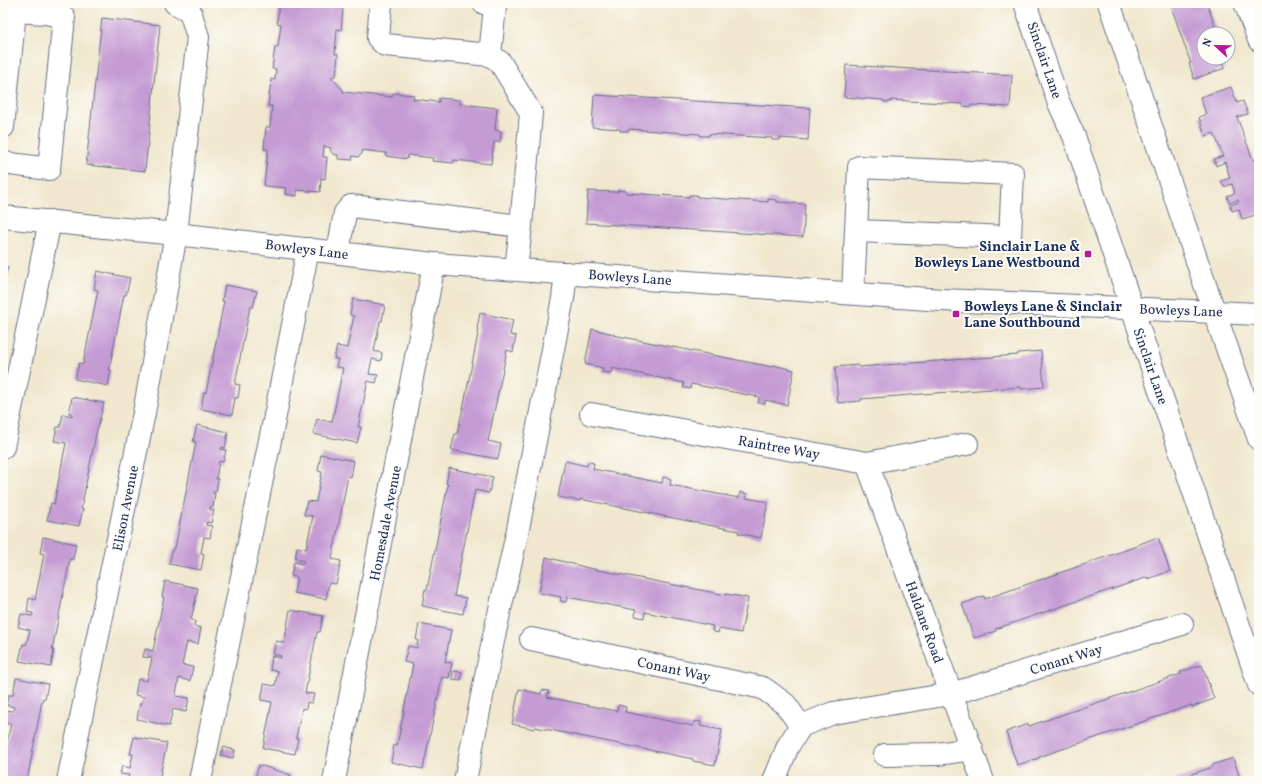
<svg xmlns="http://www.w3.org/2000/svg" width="1262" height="784" font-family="Vollkorn,serif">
<rect width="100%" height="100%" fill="#fdfcf7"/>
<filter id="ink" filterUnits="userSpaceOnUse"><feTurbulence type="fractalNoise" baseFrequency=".025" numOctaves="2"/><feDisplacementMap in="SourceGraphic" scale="8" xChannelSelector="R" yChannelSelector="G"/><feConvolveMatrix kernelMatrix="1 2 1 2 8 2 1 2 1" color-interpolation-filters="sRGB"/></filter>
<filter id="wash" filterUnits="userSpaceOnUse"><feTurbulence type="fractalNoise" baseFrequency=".012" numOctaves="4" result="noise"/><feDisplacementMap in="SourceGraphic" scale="16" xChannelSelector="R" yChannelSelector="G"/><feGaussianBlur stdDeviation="0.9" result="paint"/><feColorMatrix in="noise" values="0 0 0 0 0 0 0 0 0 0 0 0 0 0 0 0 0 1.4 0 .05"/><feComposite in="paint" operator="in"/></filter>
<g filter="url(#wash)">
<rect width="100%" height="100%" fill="#f0e7ce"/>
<g id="blocks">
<g fill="#c59bd4">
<path d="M279 3H340V8L343 9 341 30 337 29 335 54H338L336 76H332V78L343 90V92L392 97 393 93 414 95 413 99 439 102V98L460 100V104L497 108 495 130 501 131 500 142H494L491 164 454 160V163L432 161 433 158 408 155 407 159 386 156V153L362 150V154L358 157 353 156 352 160 338 159V155L333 154 330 150 331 148 324 146 323 157H327L325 179 321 178 320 192 297 190V196L285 194 286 188 264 186 268 149H264L266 127H270L272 106H268L271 79 275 80 276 69H272L275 47H278L281 24 277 23Z"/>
<path d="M944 3H970V6L944 4Z"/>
<path d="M1170 3H1207L1217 32 1213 34H1204V58H1222L1225 68 1194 79 1189 63H1191L1190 61Z"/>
<path d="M102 18 160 25 145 171 86 165Z"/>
<path d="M846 65 1012 75 1010 107 971 105V107L963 106V104L891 100V102H884V100L844 97Z"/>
<path d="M1231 87 1237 103 1243 101 1248 114 1237 117 1253 160 1256 159 1259 167V214L1242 219 1239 209 1232 211 1230 205 1239 202 1238 200 1229 203 1227 196 1235 193 1232 184 1224 187 1221 181 1230 178 1225 162 1216 166 1214 159 1223 156 1214 133 1205 136 1199 117 1206 114 1200 97Z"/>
<path d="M594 95 810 108 808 140 780 138V140H772V138L709 134V136H700V134L629 129V131H620V129L592 127Z"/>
<path d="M618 190 626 191V193L689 197V195H697V197L768 202V199L777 200V202L805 204 803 237 586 223 588 191 618 192Z"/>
<path d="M3 266 8 267 4 282 3 281Z"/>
<path d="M97 271 130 278 126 295H124L109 370H111L108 386 75 379 79 363 83 364 86 350 98 290 94 289Z"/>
<path d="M225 285 257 291 253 307H250L244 337 235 384 240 385 238 398H235L232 415 201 409 204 392 206 393 224 301H222Z"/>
<path d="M353 299 385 305 382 321H380L374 351 382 353 381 361 372 359 369 374 378 375 376 383 368 381 358 427H361L357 443 313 434 317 419 332 422 343 368 336 367 338 359H334L337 346 347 348 354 316 350 315Z"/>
<path d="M480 313 513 320 510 335 516 336 513 352 507 350 488 441 501 444 498 459 451 450 455 434H457L464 404 479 329 477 328Z"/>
<path d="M592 329 614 334 613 335 772 367 773 365 794 370 787 405 765 400V404L758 403 759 397 691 384 690 389 686 388H683L684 383 612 368 611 373 602 372 603 368 585 364Z"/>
<path d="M1041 351 1044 387 1021 389V387L922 394 861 399V401L838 403 835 367 858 365V367L1018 355V353Z"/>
<path d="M72 397 104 403 96 434 81 509H83L79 526 47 520 51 503 54 504 66 443 54 441 57 427H60L63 414 72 416V414L69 413Z"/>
<path d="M197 425 228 432 225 448 222 447 221 449 226 450 223 462 219 461 216 479H218L216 492H213V494H215L213 507H210V510H214L211 523 207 522 206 525 212 526 210 538 204 537V538L201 553 204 554 201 570 169 564 173 548H175L187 487 196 442H193Z"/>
<path d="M321 454 354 461 351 477 348 476 332 559 341 561 336 584 329 583 326 599 294 593 297 577 291 576 294 562 303 564 304 561 295 559 297 547 306 549 313 516 304 515 307 501 316 502V501L322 472 318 471Z"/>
<path d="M565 461 587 466 588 462 594 463 593 469 662 483 663 477 668 478 671 479 670 485 739 498 740 492 747 494 746 498 768 502 761 538 738 533 739 531 698 523 580 499V501L558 497Z"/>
<path d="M449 468 493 477 489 493 475 490 454 596 466 598 463 614 422 606 425 589 427 590 448 484H446Z"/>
<path d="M43 537 76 544 73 559H70L55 635 52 650H54L51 667 19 661 23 644 26 645 30 630 18 627 21 614 32 616 33 615V613L27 612 29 598 35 600 44 554 40 553Z"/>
<path d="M1158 537 1170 571 1148 579V577L995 629 996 631 974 638 962 604 984 596 985 599 1137 546V545Z"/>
<path d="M546 557 588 568 726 595V594L748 598 741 633 719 629 718 633 712 631 713 626 645 612 644 618 635 616 636 610 567 597 566 602 560 601 561 597 539 593Z"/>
<path d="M165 581 198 588 191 620 195 621 194 626 201 628 198 644 187 642 182 665 193 667 190 681 179 678 176 694V696L189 698 186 712 173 709 169 726 137 719 140 703H142L144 697 135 695 138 679 147 681 152 658 143 657 145 649 153 651 164 597H162Z"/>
<path d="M290 610 323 616 320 632H317L305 693 314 694 312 703 307 702 306 709 302 708 296 738H298L295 754 263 748 272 702 261 700 264 684 275 686 278 671 270 670 272 656 281 658V656L273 654 276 641 284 643Z"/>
<path d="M419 624 451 630 445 662 452 663 449 678 442 677 423 769 391 762 394 745 397 746 413 664 404 662 408 646 417 648 418 640H416Z"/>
<path d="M1202 665 1214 699 1192 707V705L1039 757V758L1017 765 1006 732 1028 724 1029 726 1181 674 1180 672Z"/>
<path d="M453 671 462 672 461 680 452 679Z"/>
<path d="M16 678 48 684 45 699 43 698 42 701 27 781H3V755H4L11 724 3 723V710L13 711 14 707 6 705 8 695H13Z"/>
<path d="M519 689 541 694 542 690 549 691 547 697 617 711 618 705 626 707 625 712 693 726 694 721 701 722 700 726 722 730 715 765 693 761V759L595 739 535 727 534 729 512 724Z"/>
<path d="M134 737 167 743 159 781H127L129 775 120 774 122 766 130 768 133 754H130Z"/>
<path d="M223 747 235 750 233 758 221 755Z"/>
<path d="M1233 758 1241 781H1171L1213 767 1212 765Z"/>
<path d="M259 765 291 775 289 781H254Z"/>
</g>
</g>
</g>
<g filter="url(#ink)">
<use href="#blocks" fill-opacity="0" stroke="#666f85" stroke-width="1"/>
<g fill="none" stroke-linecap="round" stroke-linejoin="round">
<g stroke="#666f85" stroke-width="24">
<g id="minor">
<path d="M381 3 378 38 385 45 490 55 500 62 531 113 521 226"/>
<path d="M484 3 495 7 490 55"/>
<path d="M1245 3 1259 40"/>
<path d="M3 127 15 11 46 13 47 3"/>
<path d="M3 163 49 169 64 17 46 13"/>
<path d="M3 217 176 234 434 264 942 300 1259 314"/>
<path d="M338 252 345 213 351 206 521 226 516 269"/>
<path d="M853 293 859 167 1013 174 1010 237 856 231"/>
<path d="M591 414 867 463 967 444"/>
<path d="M3 447 50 221"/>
<path d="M867 463 983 781"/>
<path d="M531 639 763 688 785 704 801 726"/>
<path d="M885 755 937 754 972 749"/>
<path d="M68 781 144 413 176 234 198 37 190 11 175 3"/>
<path d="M200 781 275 416 308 249"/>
<path d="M334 781 434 264"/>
<path d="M465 781 494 636 517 534 563 298 566 273"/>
<path d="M774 781 788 746 801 726 833 713 951 694 1182 624"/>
</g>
</g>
<g stroke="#666f85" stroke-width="24">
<g id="major">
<path d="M1025 3 1058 101 1074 136 1259 685"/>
<path d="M1109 3 1214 311 1259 439"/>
</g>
</g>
<use href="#minor" stroke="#fff" stroke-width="22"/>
<use href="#major" stroke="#fff" stroke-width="22"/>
</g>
</g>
<g fill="#b5179e" stroke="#fdfcf7" stroke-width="1.5">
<rect x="1084" y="250" width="8" height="8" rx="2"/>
<rect x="952" y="310" width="8" height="8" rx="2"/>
</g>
<g text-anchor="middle" stroke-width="4" stroke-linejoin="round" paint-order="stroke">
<g font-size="14" fill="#1b2f5e" stroke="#fdfcf7">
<text transform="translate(1045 60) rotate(71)" y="5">Sinclair Lane</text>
<text transform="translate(307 249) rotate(7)" y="5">Bowleys Lane</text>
<text transform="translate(630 277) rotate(4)" y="5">Bowleys Lane</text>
<text transform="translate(1181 310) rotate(2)" y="5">Bowleys Lane</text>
<text transform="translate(1151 366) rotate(71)" y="5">Sinclair Lane</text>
<text transform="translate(779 447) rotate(10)" y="5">Raintree Way</text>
<text transform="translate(125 508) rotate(-79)" y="5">Elison Avenue</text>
<text transform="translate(385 523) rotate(-79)" y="5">Homesdale Avenue</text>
<text transform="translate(925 622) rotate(70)" y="5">Haldane Road</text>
<text transform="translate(1066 659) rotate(-17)" y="5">Conant Way</text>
<text transform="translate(674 669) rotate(12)" y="5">Conant Way</text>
</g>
<g font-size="14" font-weight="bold" fill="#1b2f5e" stroke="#fdfcf7" text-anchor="end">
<text x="1080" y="251">Sinclair Lane &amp;<tspan x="1080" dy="16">Bowleys Lane Westbound</tspan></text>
<text x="964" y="311" text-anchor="start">Bowleys Lane &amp; Sinclair<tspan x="964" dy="16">Lane Southbound</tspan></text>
</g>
</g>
<rect width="1262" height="784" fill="none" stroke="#fdfcf7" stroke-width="16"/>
<g transform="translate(1216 46) rotate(292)"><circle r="19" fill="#fdfcf7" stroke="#a3aaba"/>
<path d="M0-3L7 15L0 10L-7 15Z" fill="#b5179e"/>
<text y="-6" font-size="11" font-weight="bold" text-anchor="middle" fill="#1b2f5e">N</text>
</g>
</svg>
